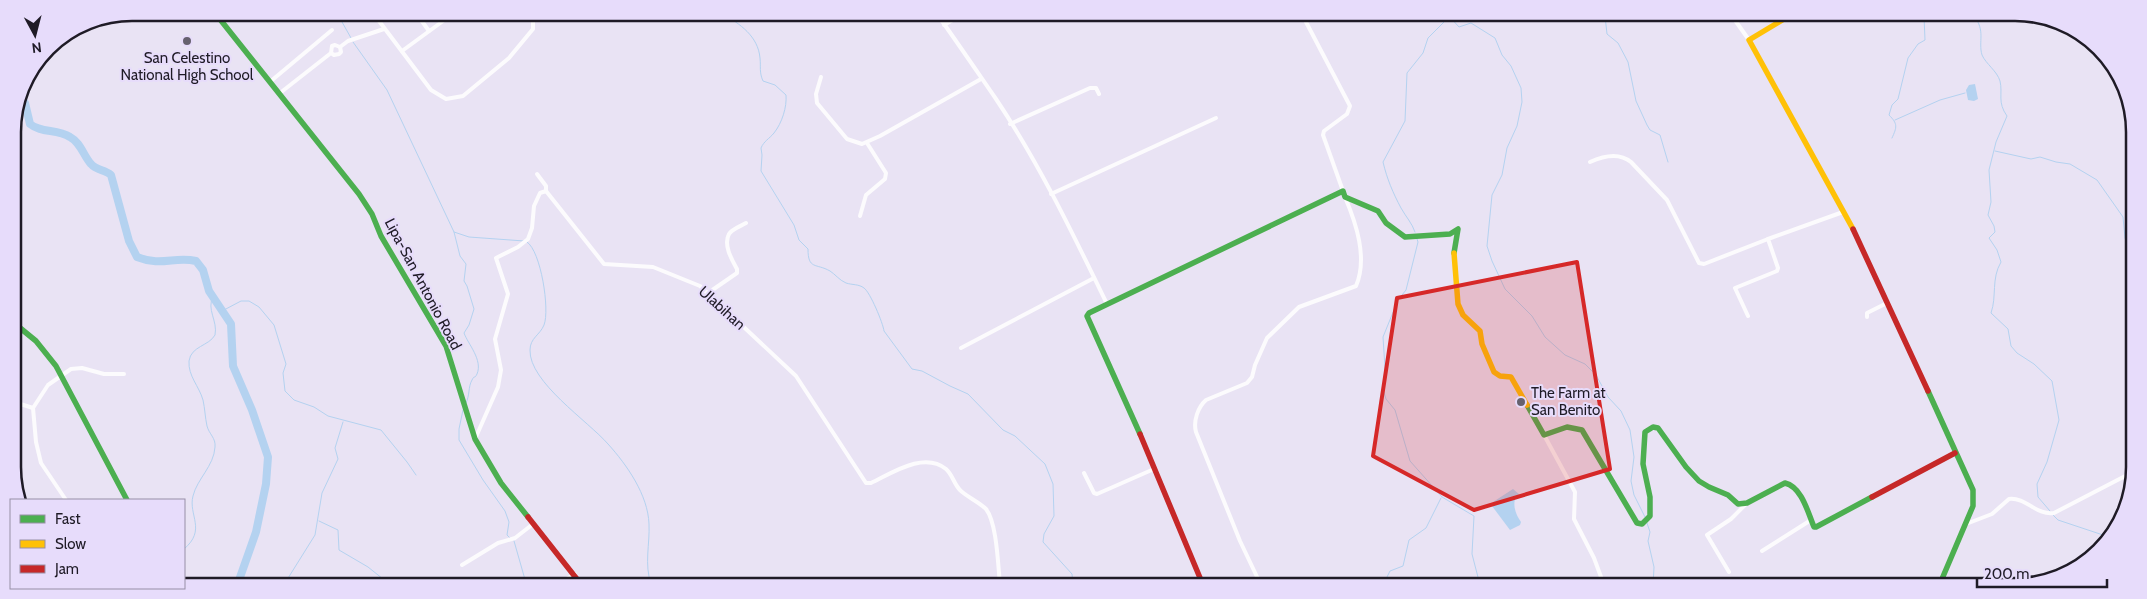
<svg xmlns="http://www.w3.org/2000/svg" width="2147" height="599" font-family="Cabin,sans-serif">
<rect width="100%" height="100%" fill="#e9e3f4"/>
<g fill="#b4d2f0">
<path d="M1975 84 1978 99 1974 101 1968 100 1966 90 1969 85Z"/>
<path d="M1513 489 1520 495 1516 497C1512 505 1516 515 1521 522L1520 525 1510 530 1492 506 1493 502Z"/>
</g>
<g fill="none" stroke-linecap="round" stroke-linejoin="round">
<g stroke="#b4d2f0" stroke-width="1">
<path d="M337 13 351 38"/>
<path d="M723 14C740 24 758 36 760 58 761 67 759 72 763 81L775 85 786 95C787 107 782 123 774 133 769 139 764 141 761 148L762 155 761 171 794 225 799 240 808 249C808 270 816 263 830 271 835 274 839 280 846 283 852 285 859 284 864 288 870 292 883 323 884 331L912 369 922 371 950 386 968 394 1003 430 1015 436 1045 464 1053 484 1054 516 1044 534 1043 542 1072 574 1073 584"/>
<path d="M1448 15 1459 27 1471 23 1495 38 1502 55 1511 66 1521 88 1522 102 1517 126 1507 148 1502 175 1492 195 1487 246 1492 261 1505 289 1532 316 1545 337 1565 355 1585 364 1596 375 1608 397 1621 411 1630 430 1634 457 1631 481 1634 495 1645 517"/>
<path d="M1605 16 1607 34 1618 43 1628 62 1636 101 1647 125 1650 130 1660 135 1668 162"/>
<path d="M1974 16C1986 31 1978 41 1982 55 1986 64 1997 71 2000 81 2003 94 1997 102 2007 116L1996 142 1989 170 1991 202 1988 215 1994 226 1995 232 1989 238 1997 250 2001 262C1991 279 1997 296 1991 313L2008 329 2011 346 2017 353 2034 364 2052 381 2059 420 2047 462 2037 484 2038 497 2050 511"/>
<path d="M353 42 387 90 454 232 460 256 466 264 464 281 467 286 474 309 469 325 464 333C468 344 483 360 477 374 474 380 475 374 472 380 468 387 470 395 466 403"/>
<path d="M1895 120 1940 100 1965 93"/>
<path d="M1892 138C1897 127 1898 124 1889 115L1892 105 1898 99 1908 58 1918 44 1925 40 1924 16"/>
<path d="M1995 151 2031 159 2040 157 2056 162 2070 164 2097 180 2123 217 2125 238 2132 260"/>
<path d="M454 232 469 237 524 241"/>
<path d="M1415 232C1412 223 1406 217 1401 208 1393 193 1387 179 1383 162L1405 121 1407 73 1423 53 1428 38 1445 21 1446 15"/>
<path d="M1417 239 1418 242 1406 290 1398 300 1383 337 1385 368 1383 389 1386 399 1395 410 1410 461 1442 497 1474 516 1472 554 1480 585"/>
<path d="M527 242C541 251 550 310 544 325 540 335 530 338 530 350 529 382 588 421 608 444 627 465 648 495 649 524 650 544 644 564 651 584"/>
<path d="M224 310 241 301H249L259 307 274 325 286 364 283 373 285 391 294 400 314 407 328 416 381 430 407 462 416 475"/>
<path d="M463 410 459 429V440L483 480 505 511 509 522 507 535 510 538"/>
<path d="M2052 514 2058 520 2106 536"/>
<path d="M319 521 338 530 339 550 368 567 388 583"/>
<path d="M1647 523 1650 532 1648 541 1654 567 1653 586"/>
<path d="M514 541 526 583"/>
<path d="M184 549C207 530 188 515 193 496 197 479 214 466 215 447 216 438 209 434 207 426 205 417 205 409 203 400 199 386 188 376 189 361 191 346 209 346 215 335 218 321 206 309 213 297"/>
<path d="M285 583 315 535 322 493 338 459 335 448 343 422"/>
<path d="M1383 585 1390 571 1403 566 1409 540 1426 528 1441 498"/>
</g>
<path stroke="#b4d2f0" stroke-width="8" d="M19 96 25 103 30 124C41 133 57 129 70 137 81 143 83 155 91 164 96 170 105 170 111 175L129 241 137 257C162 267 174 256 196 261L203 270 209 291 231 324 233 366 252 410 268 457 266 484 256 532 238 583"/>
<g stroke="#fcfbfd" stroke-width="4">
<path d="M373 13 431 90 446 99 463 96 509 58 533 29V13"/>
<path d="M416 13 429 31"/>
<path d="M937 14C957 42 976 70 996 99 1039 163 1073 234 1107 304"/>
<path d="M1306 15V22L1350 106 1347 114 1324 131 1323 135 1343 191"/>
<path d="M1732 16 1749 40"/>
<path d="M944 25 963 14"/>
<path d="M340 47 348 41 384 29"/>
<path d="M402 51 454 13"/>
<path d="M821 77 816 94 817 103 847 139 862 144 880 136 981 79"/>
<path d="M271 81 332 30"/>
<path d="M280 93 331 53 332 46 335 45 340 47 341 52 339 54 334 55 331 53"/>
<path d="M1010 124 1090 88H1096L1099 94"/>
<path d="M1590 162C1603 156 1619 152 1631 162L1667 200 1699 263 1704 264 1768 239"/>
<path d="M537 174 546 186V191"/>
<path d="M1051 194 1216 118"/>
<path d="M860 216 866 195 885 179 886 173 867 143"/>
<path d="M708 293 737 273V269C732 260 723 245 729 234 732 229 741 226 746 223"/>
<path d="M1748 316 1735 288 1777 271 1778 268 1768 239 1843 212"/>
<path d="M1867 317V313L1887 303"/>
<path d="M961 348 1094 278"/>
<path d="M14 402 33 408 36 442 41 463 66 500"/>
<path d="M33 408 48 385 71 369 82 368 104 374H124"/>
<path d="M1544 435 1575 492 1574 519 1594 558 1604 585"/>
<path d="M475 439 498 387 501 370 495 339 508 294 496 258 518 247 528 239 532 228 534 206 540 193 546 191 604 264 653 267 700 286 796 376 866 483H871C892 473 924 451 946 469 953 475 954 485 961 491 969 498 979 502 986 509 997 523 998 566 1000 584"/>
<path d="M1084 473 1094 493 1097 494 1154 469"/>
<path d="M1966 524 1992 514 2009 499C2026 497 2037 516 2054 513L2131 473"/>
<path d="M1762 551 1811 520"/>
<path d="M462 565 498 543 515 538 533 524"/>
<path d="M1729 572 1707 535 1731 519 1745 505"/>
<path d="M1259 581 1240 541 1196 432C1193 421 1198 407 1206 400L1247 383 1252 377 1255 365 1267 338 1299 307 1356 286C1368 258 1356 223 1345 197"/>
<path d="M560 583 575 574"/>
</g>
<g stroke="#4caf50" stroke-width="5.5">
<path d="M215 13 359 194 372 214 381 236 446 346 475 439 501 483 528 517"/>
<path d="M14 323 36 341 56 366 127 500"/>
<path d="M1928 391 1973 490V506L1939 586"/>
<path d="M1527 405 1544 435 1567 427 1582 430 1637 523 1642 524 1650 516V497L1643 464 1645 432 1653 427 1658 428 1686 467 1699 481 1709 487 1728 495 1738 504 1747 503 1785 483C1802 487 1808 513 1814 527H1816L1872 497"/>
<path d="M1140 434 1087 316 1089 313 1343 191 1345 197 1378 211 1386 223 1405 237 1450 234 1458 229 1454 253"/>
<path d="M1249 585 1259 581 1262 585"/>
</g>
<g stroke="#ffc107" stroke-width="5.5">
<path d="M1789 16 1749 40 1853 229"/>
<path d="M1454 253 1458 304 1463 315 1480 331 1482 344 1494 372 1500 376 1511 377 1527 405"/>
</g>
<g stroke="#c62828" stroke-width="5.5">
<path d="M1853 229 1928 391"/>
<path d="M1140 434 1203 585"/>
<path d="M1872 497 1955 453"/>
<path d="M528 517 580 583"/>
</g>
</g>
<path fill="#d62828" fill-opacity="0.2" stroke="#d62828" stroke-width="4" stroke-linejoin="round" d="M1577 262 1610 469 1474 510 1373 456 1397 298Z"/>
<g fill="#66616e" stroke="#e7dcfb" stroke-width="2">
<circle cx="187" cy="41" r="5"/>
<circle cx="1521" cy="402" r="5"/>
</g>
<g text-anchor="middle" stroke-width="4" stroke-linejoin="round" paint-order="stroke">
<g font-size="15" fill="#1f1b26" stroke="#e7dcfb">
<text x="187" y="63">San Celestino<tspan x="187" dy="17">National High School</tspan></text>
<text x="1531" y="398" text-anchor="start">The Farm at<tspan x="1531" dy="17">San Benito</tspan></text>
</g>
<g font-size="15" fill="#1f1b26" stroke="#e7dcfb">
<text transform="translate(423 284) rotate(62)" y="5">Lipa-San Antonio Road</text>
<text transform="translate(722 308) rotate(42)" y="5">Ulabihan</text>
</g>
</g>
<path d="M0 0H2147V599H0ZM132 21H2015A111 111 0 0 1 2126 132V467A111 111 0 0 1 2015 578H132A111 111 0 0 1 21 467V132A111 111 0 0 1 132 21Z" fill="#e7dcfb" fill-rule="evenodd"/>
<path fill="none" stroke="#1f1b26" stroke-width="2.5" d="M132 21H2015A111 111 0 0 1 2126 132V467A111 111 0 0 1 2015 578H132A111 111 0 0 1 21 467V132A111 111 0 0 1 132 21Z"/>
<rect x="10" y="499" width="175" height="90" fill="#e7dcfb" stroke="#978fa6"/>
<rect x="20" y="515" width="25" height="8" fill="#4caf50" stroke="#978fa6"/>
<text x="55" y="524" font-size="15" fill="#1f1b26">Fast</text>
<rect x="20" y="540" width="25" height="8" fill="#ffc107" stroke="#978fa6"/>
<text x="55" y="549" font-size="15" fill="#1f1b26">Slow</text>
<rect x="20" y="565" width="25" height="8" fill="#c62828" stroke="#978fa6"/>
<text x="55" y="574" font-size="15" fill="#1f1b26">Jam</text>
<g transform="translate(35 35) rotate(173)" stroke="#e7dcfb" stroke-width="4" paint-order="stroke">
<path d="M0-4L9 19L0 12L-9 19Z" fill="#1f1b26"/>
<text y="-8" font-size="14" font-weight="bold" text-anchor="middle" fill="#1f1b26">N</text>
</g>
<path d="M1977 579v8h130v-8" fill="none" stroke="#1f1b26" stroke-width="2.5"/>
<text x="1984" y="579" font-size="15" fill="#1f1b26" stroke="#e7dcfb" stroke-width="4" paint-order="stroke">200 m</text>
</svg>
